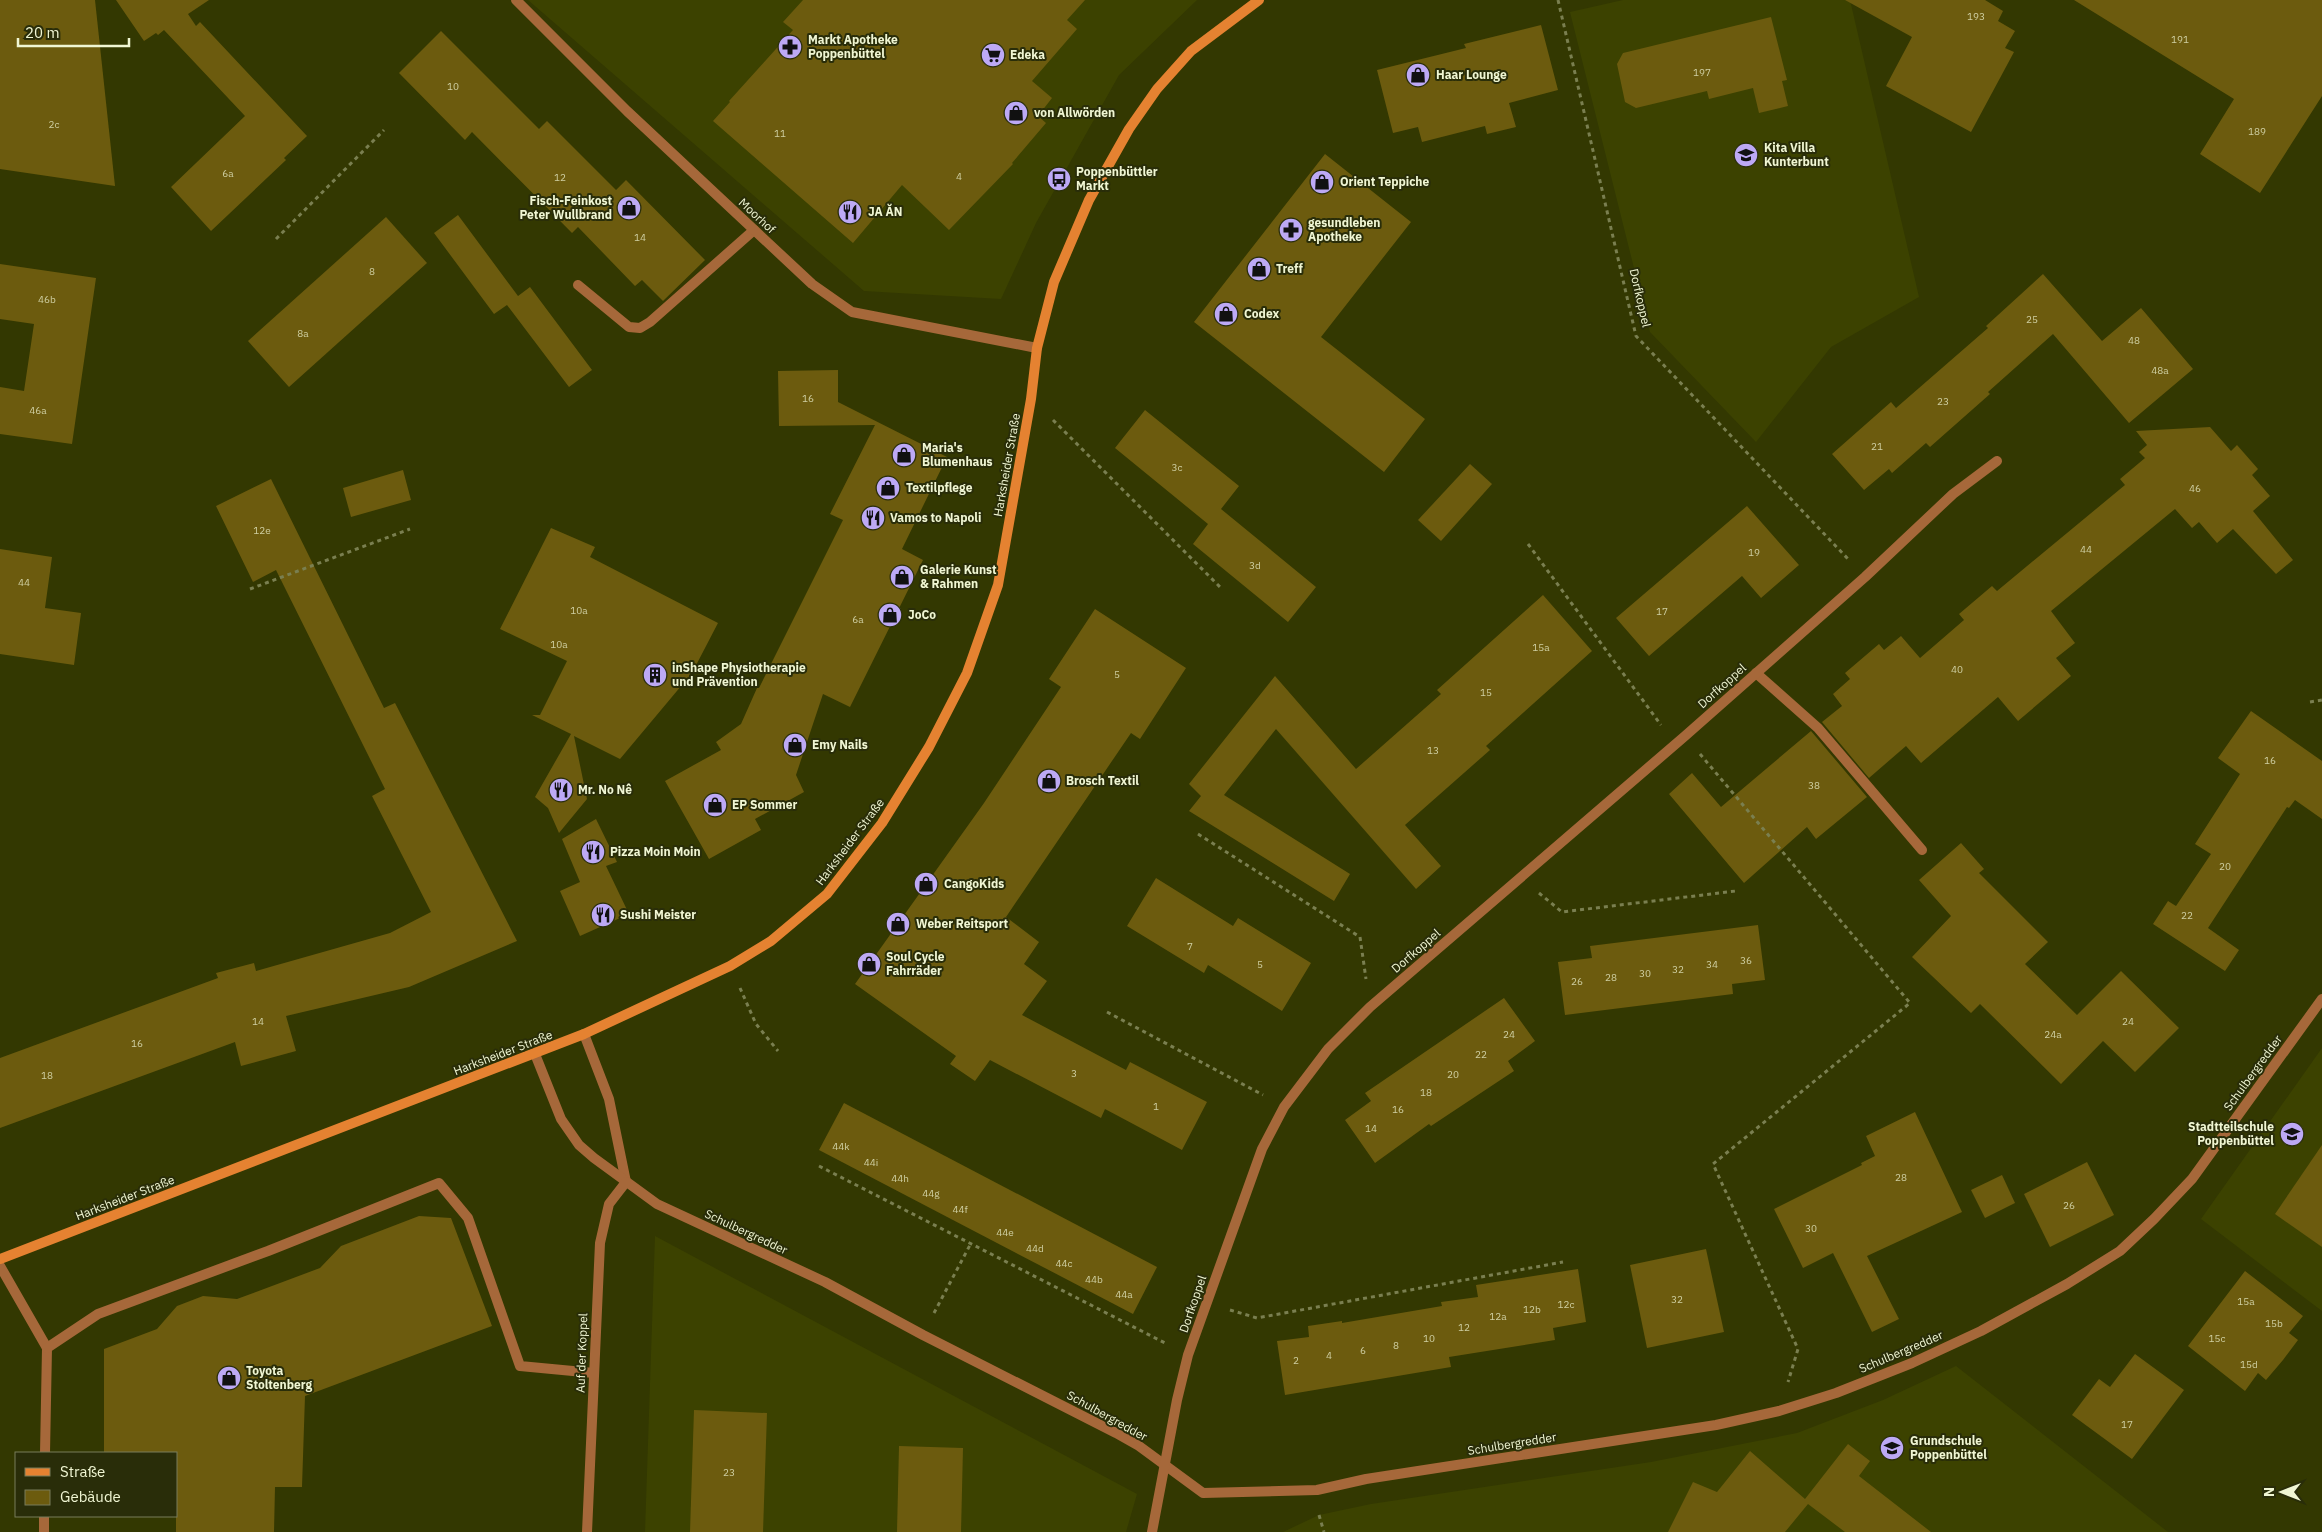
<svg xmlns="http://www.w3.org/2000/svg" width="2322" height="1532" font-family="'IBM Plex Sans',sans-serif">
<rect width="100%" height="100%" fill="#333801"/>
<g fill="#3c4200">
<path d="M528 0H1197L1119 75 1036 223 1001 299 864 291Z"/>
<path d="M1623 0H1850L1919 297 1831 347 1756 442 1650 332 1570 12Z"/>
<path d="M2322 1048V1311L2201 1219Z"/>
<path d="M655 1236 1137 1494 1126 1532H645Z"/>
<path d="M1956 1366 2168 1532H1283L1319 1515 1371 1504 1651 1462 1797 1433 1883 1400Z"/>
</g>
<g fill="#6c5b0e">
<path d="M0 0H95L115 186 0 169Z"/>
<path d="M116 0H209L188 14 196 26 200 22 307 136 284 158 286 160 211 231 171 187 245 116 164 30 158 35 156 33 144 41Z"/>
<path d="M803 0H1085L1067 20 1077 29 1032 81 1052 98 1038 116 1046 123 1012 163 1013 164 949 230 902 185 853 243 713 121 730 102 729 101 793 30 783 22Z"/>
<path d="M1845 0H1985L2003 11 1998 21 2015 31 2005 48 2014 52 1971 132 1886 86 1912 37Z"/>
<path d="M2074 0H2322V96L2260 193 2200 154 2234 99Z"/>
<path d="M1771 17 1787 80 1782 81 1788 106 1759 113 1753 88 1709 99 1707 91 1636 108 1625 102 1617 64 1623 53Z"/>
<path d="M1541 25 1558 90 1509 103 1516 127 1487 134 1485 126 1422 142 1418 127 1393 133 1377 70 1466 48 1464 44Z"/>
<path d="M441 31 539 129 547 121 616 190 626 180 705 260 663 301 642 280 635 286 578 227 572 233 472 132 465 140 399 73Z"/>
<path d="M1325 154 1411 222 1321 337 1425 419 1384 472 1194 322Z"/>
<path d="M458 215 518 296 530 287 592 370 569 387 507 305 494 314 434 233Z"/>
<path d="M386 217 427 263 289 387 248 341Z"/>
<path d="M0 264 96 278 72 444 0 434V387L24 391 34 324 0 319Z"/>
<path d="M2043 274 2102 341 2141 308 2193 369 2129 423 2053 334 1988 392 1990 394 1930 447 1926 443 1892 473 1889 469 1864 490 1832 454 1891 402 1896 408 1988 328 1986 326Z"/>
<path d="M838 370V402L947 457 902 549 923 560 850 707 823 694 796 775 804 792 755 819 761 830 709 859 665 781 721 750 716 742 741 724 757 688H759L843 520 830 514 875 425 779 426 778 371Z"/>
<path d="M1145 410 1239 486 1221 509 1316 587 1288 622 1193 544 1208 524 1115 448Z"/>
<path d="M2210 427 2231 451 2237 445 2258 469 2252 475 2270 496 2253 511 2293 560 2276 574 2233 529 2217 543 2199 522 2192 528 2175 509 2051 611 2075 643 2056 658 2071 676 2018 721 1998 697 1921 763 1906 746 1869 778 1822 722 1842 706 1833 694 1850 679 1845 673 1879 644 1884 650 1901 636 1920 658 1964 620 1959 614 1992 586 1997 591 2125 485 2120 479 2145 458 2139 452 2147 445 2136 431Z"/>
<path d="M1470 464 1492 484 1441 541 1418 520Z"/>
<path d="M403 470 411 500 351 517 343 488Z"/>
<path d="M271 479 384 708 395 703 517 941 409 987 286 1016 296 1051 241 1066 235 1042 0 1128V1058L218 978 216 973 254 963 256 971 390 933 431 912 372 796 385 789 276 570 253 582 216 506Z"/>
<path d="M1747 506 1799 565 1761 598 1742 576 1649 656 1616 618Z"/>
<path d="M551 528 595 547 590 557 718 623 692 673 620 759 574 736 587 799 559 833 548 808 535 797 571 734 532 715H540L567 661 500 629Z"/>
<path d="M0 549 52 557 45 608 81 613 74 665 0 654Z"/>
<path d="M1543 595 1592 651 1486 746 1490 750 1405 825 1441 866 1416 889 1276 729 1224 795 1350 874 1334 901 1189 811 1201 796 1189 784 1275 676 1356 769 1441 694 1437 690Z"/>
<path d="M1095 609 1186 668 1140 739 1131 733 1006 917 1039 942 1024 964 1047 981 1022 1015 1126 1070 1130 1062 1207 1102 1182 1150 1105 1109 1101 1118 990 1060 975 1081 950 1064 956 1056 855 984 984 803 1061 687 1049 679Z"/>
<path d="M2251 711 2322 761V819L2295 800 2289 808 2287 807 2208 928 2239 950 2225 971 2153 924 2168 901 2176 906 2211 854 2195 844 2240 774 2218 758Z"/>
<path d="M1811 731 1867 797 1816 839 1807 827 1744 883 1669 794 1692 773 1721 807Z"/>
<path d="M596 819 617 862 606 866 629 914 580 936 560 891 580 882 562 839Z"/>
<path d="M1961 843 1984 869 1979 873 2048 942 2025 964 2077 1015 2121 971 2179 1028 2135 1072 2103 1041 2061 1084 1980 1004 1971 1013 1912 957 1951 916 1919 880Z"/>
<path d="M1156 878 1233 926 1238 918 1311 963 1282 1011 1208 965 1204 973 1127 926Z"/>
<path d="M1758 925 1765 980 1732 984 1733 994 1565 1015 1558 962 1592 958 1590 946Z"/>
<path d="M1504 998 1535 1041 1508 1061 1514 1071 1431 1126 1429 1124 1375 1163 1345 1120 1371 1101 1365 1093Z"/>
<path d="M844 1103 1157 1267 1133 1314 819 1150Z"/>
<path d="M1915 1112 1962 1212 1867 1256 1899 1319 1872 1332 1833 1253 1803 1268 1774 1209 1862 1165 1861 1163 1875 1156 1866 1136Z"/>
<path d="M2322 1145V1247L2275 1214Z"/>
<path d="M2087 1162 2114 1215 2050 1247 2024 1194Z"/>
<path d="M2002 1175 2015 1203 1985 1218 1971 1190Z"/>
<path d="M419 1216 451 1218 492 1326 305 1396 302 1487H275L274 1532H176V1453H104V1349L157 1329 177 1306 203 1296 237 1299 320 1268 341 1246Z"/>
<path d="M1706 1249 1724 1332 1647 1348 1630 1265Z"/>
<path d="M1578 1269 1586 1322 1553 1328 1555 1340 1449 1357 1451 1367 1285 1395 1277 1341 1309 1337 1308 1326 1342 1321V1323L1442 1306 1441 1302 1478 1297 1476 1285Z"/>
<path d="M2245 1271 2303 1316 2289 1333 2298 1340 2283 1360 2266 1380 2258 1373 2245 1391 2188 1346Z"/>
<path d="M2135 1354 2184 1390 2132 1459 2072 1415 2099 1379 2110 1387Z"/>
<path d="M694 1410 767 1413 763 1532H690Z"/>
<path d="M1848 1444 1870 1461 1859 1476 1931 1532H1845L1808 1504 1785 1532H1668L1693 1482 1717 1492 1750 1451 1805 1499Z"/>
<path d="M899 1446 963 1448 961 1532H897Z"/>
</g>
<g fill="none" stroke-linecap="round" stroke-linejoin="round">
<g stroke="#7a7f50" stroke-width="3" stroke-dasharray="4 4" stroke-linecap="butt">
<path d="M1558 0 1636 336 1849 560"/>
<path d="M276 239 384 130"/>
<path d="M1053 420 1222 589"/>
<path d="M1528 544 1661 725"/>
<path d="M250 589 410 529"/>
<path d="M2310 702 2322 700"/>
<path d="M1700 754 1910 1003 1713 1164 1798 1349 1788 1382"/>
<path d="M1198 834 1360 937 1366 979"/>
<path d="M1539 893 1562 912 1736 891"/>
<path d="M740 988 756 1024 778 1051"/>
<path d="M1107 1012 1263 1095"/>
<path d="M819 1166 1165 1343"/>
<path d="M1230 1310 1257 1318 1563 1262"/>
<path d="M934 1313 970 1245"/>
<path d="M1319 1515 1324 1532"/>
</g>
<g stroke="#a6683a" stroke-width="10">
<path d="M578 285 629 327 640 328 650 322 754 230"/>
<path d="M1756 673 1818 728 1922 850"/>
<path d="M0 1266 47 1348 45 1453"/>
<path d="M47 1348 98 1314 268 1251 439 1183 468 1218 520 1366 594 1373"/>
<path d="M44 1532V1516"/>
</g>
<g stroke="#a6683a" stroke-width="10">
<path d="M516 0 627 111 812 284 852 312 1037 348"/>
<path d="M584 1034 609 1099 626 1182"/>
<path d="M535 1054 561 1119 579 1145 594 1158 657 1204 825 1282 923 1335 1116 1433 1139 1446 1203 1493 1317 1490 1366 1479 1716 1425 1779 1411 1836 1393 1912 1363 1981 1331 2067 1284 2120 1251 2154 1219 2192 1179 2322 999"/>
<path d="M587 1532 600 1243 609 1204 626 1182"/>
<path d="M1152 1532 1177 1400 1188 1355 1262 1149 1284 1107 1328 1049 1370 1007 1685 736 1865 577 1953 494 1997 461"/>
</g>
<path stroke="#e58231" stroke-width="10" d="M0 1259 584 1034 730 966 771 941 827 894 882 823 929 747 967 673 998 585 1031 399 1037 348 1054 282 1089 200 1129 129 1157 89 1191 51 1259 0"/>
</g>
<defs>
<g id="pharmacy-disc" transform="scale(1.25)"><circle r="9.5" fill="#bda9f5" stroke="#292d09"/><path d="M-2-6h4v4h4v4h-4v4h-4v-4h-4v-4h4Z" fill="#111"/></g>
<g id="supermarket-disc" transform="scale(1.25)"><circle r="9.5" fill="#bda9f5" stroke="#292d09"/><path d="M-6-5.5h2.5l.6 2H6L4.5 2H-2.5L-4.4-4H-6ZM-1.5 3.2a1.3 1.3 0 1 0 .1 0ZM3 3.2a1.3 1.3 0 1 0 .1 0Z" fill="#111"/></g>
<g id="shop-disc" transform="scale(1.25)"><circle r="9.5" fill="#bda9f5" stroke="#292d09"/><path d="M-5-2.5h2.3a2.7 3.5 0 0 1 5.4 0H5L5.5 6h-11ZM-1.5-2.5h3a1.5 2.3 0 0 0-3 0Z" fill="#111"/></g>
<g id="school-disc" transform="scale(1.25)"><circle r="9.5" fill="#bda9f5" stroke="#292d09"/><path d="M0-5L7-2L0 1L-7-2ZM-4 1L0 2.5L4 1V4Q0 6-4 4Z" fill="#111"/></g>
<g id="bus-disc" transform="scale(1.25)"><circle r="9.5" fill="#bda9f5" stroke="#292d09"/><path d="M-5-6H5V4H4V6H2V4H-2V6H-4V4H-5ZM-3.5-4V0h7V-4ZM-3.5 1.2v1.5H-2V1.2ZM2 1.2v1.5H3.5V1.2Z" fill="#111"/></g>
<g id="restaurant-disc" transform="scale(1.25)"><circle r="9.5" fill="#bda9f5" stroke="#292d09"/><path d="M-5-6h1v4h1v-4h1v4h1v-4h1v5L-1.5 .5V6h-2V.5L-5-1ZM5-6V6H3V1.5H1.5Q1.5-4 5-6Z" fill="#111"/></g>
<g id="building-disc" transform="scale(1.25)"><circle r="9.5" fill="#bda9f5" stroke="#292d09"/><path d="M-4-6H4V6H1V3H-1V6H-4ZM-2.5-4.3h1.7v1.8h-1.7ZM.8-4.3h1.7v1.8H.8ZM-2.5-1h1.7V.8h-1.7ZM.8-1h1.7V.8H.8Z" fill="#111"/></g>
</defs>
<g fill-rule="evenodd">
<use href="#pharmacy-disc" x="790" y="47"/>
<use href="#supermarket-disc" x="993" y="55"/>
<use href="#shop-disc" x="1418" y="75"/>
<use href="#shop-disc" x="1016" y="113"/>
<use href="#school-disc" x="1746" y="155"/>
<use href="#bus-disc" x="1059" y="179"/>
<use href="#shop-disc" x="1322" y="182"/>
<use href="#shop-disc" x="629" y="208"/>
<use href="#restaurant-disc" x="850" y="212"/>
<use href="#pharmacy-disc" x="1291" y="230"/>
<use href="#shop-disc" x="1259" y="269"/>
<use href="#shop-disc" x="1226" y="314"/>
<use href="#shop-disc" x="904" y="455"/>
<use href="#shop-disc" x="888" y="488"/>
<use href="#restaurant-disc" x="873" y="518"/>
<use href="#shop-disc" x="902" y="577"/>
<use href="#shop-disc" x="890" y="615"/>
<use href="#building-disc" x="655" y="675"/>
<use href="#shop-disc" x="795" y="745"/>
<use href="#shop-disc" x="1049" y="781"/>
<use href="#restaurant-disc" x="561" y="790"/>
<use href="#shop-disc" x="715" y="805"/>
<use href="#restaurant-disc" x="593" y="852"/>
<use href="#shop-disc" x="926" y="884"/>
<use href="#restaurant-disc" x="603" y="915"/>
<use href="#shop-disc" x="898" y="924"/>
<use href="#shop-disc" x="869" y="964"/>
<use href="#school-disc" x="2292" y="1134"/>
<use href="#shop-disc" x="229" y="1378"/>
<use href="#school-disc" x="1892" y="1448"/>
</g>
<g text-anchor="middle" stroke-width="4" stroke-linejoin="round" paint-order="stroke">
<g font-size="10" fill="#cfcfa2">
<text x="1976" y="20">193</text>
<text x="2180" y="43">191</text>
<text x="1702" y="76">197</text>
<text x="453" y="90">10</text>
<text x="54" y="128">2c</text>
<text x="2257" y="135">189</text>
<text x="780" y="137">11</text>
<text x="228" y="177">6a</text>
<text x="959" y="180">4</text>
<text x="560" y="181">12</text>
<text x="640" y="241">14</text>
<text x="372" y="275">8</text>
<text x="47" y="303">46b</text>
<text x="2032" y="323">25</text>
<text x="303" y="337">8a</text>
<text x="2134" y="344">48</text>
<text x="2160" y="374">48a</text>
<text x="808" y="402">16</text>
<text x="1943" y="405">23</text>
<text x="38" y="414">46a</text>
<text x="1877" y="450">21</text>
<text x="1177" y="471">3c</text>
<text x="2195" y="492">46</text>
<text x="262" y="534">12e</text>
<text x="2086" y="553">44</text>
<text x="1754" y="556">19</text>
<text x="1255" y="569">3d</text>
<text x="24" y="586">44</text>
<text x="579" y="614">10a</text>
<text x="1662" y="615">17</text>
<text x="858" y="623">6a</text>
<text x="559" y="648">10a</text>
<text x="1541" y="651">15a</text>
<text x="1957" y="673">40</text>
<text x="1117" y="678">5</text>
<text x="1486" y="696">15</text>
<text x="1433" y="754">13</text>
<text x="2270" y="764">16</text>
<text x="1814" y="789">38</text>
<text x="2225" y="870">20</text>
<text x="2187" y="919">22</text>
<text x="1190" y="950">7</text>
<text x="1746" y="964">36</text>
<text x="1260" y="968">5</text>
<text x="1712" y="968">34</text>
<text x="1678" y="973">32</text>
<text x="1645" y="977">30</text>
<text x="1611" y="981">28</text>
<text x="1577" y="985">26</text>
<text x="258" y="1025">14</text>
<text x="2128" y="1025">24</text>
<text x="1509" y="1038">24</text>
<text x="2053" y="1038">24a</text>
<text x="137" y="1047">16</text>
<text x="1481" y="1058">22</text>
<text x="1074" y="1077">3</text>
<text x="1453" y="1078">20</text>
<text x="47" y="1079">18</text>
<text x="1426" y="1096">18</text>
<text x="1156" y="1110">1</text>
<text x="1398" y="1113">16</text>
<text x="1371" y="1132">14</text>
<text x="841" y="1150">44k</text>
<text x="871" y="1166">44i</text>
<text x="1901" y="1181">28</text>
<text x="900" y="1182">44h</text>
<text x="931" y="1197">44g</text>
<text x="2069" y="1209">26</text>
<text x="960" y="1213">44f</text>
<text x="1811" y="1232">30</text>
<text x="1005" y="1236">44e</text>
<text x="1035" y="1252">44d</text>
<text x="1064" y="1267">44c</text>
<text x="1094" y="1283">44b</text>
<text x="1124" y="1298">44a</text>
<text x="1677" y="1303">32</text>
<text x="2246" y="1305">15a</text>
<text x="1566" y="1308">12c</text>
<text x="1532" y="1313">12b</text>
<text x="1498" y="1320">12a</text>
<text x="2274" y="1327">15b</text>
<text x="1464" y="1331">12</text>
<text x="1429" y="1342">10</text>
<text x="2217" y="1342">15c</text>
<text x="1396" y="1349">8</text>
<text x="1363" y="1354">6</text>
<text x="1329" y="1359">4</text>
<text x="1296" y="1364">2</text>
<text x="2249" y="1368">15d</text>
<text x="2127" y="1428">17</text>
<text x="729" y="1476">23</text>
</g>
<g font-size="12" font-weight="bold" fill="#f0f6d3" stroke="#292d09" text-anchor="start">
<text x="808" y="44">Markt Apotheke<tspan x="808" dy="14">Poppenbüttel</tspan></text>
<text x="1010" y="59">Edeka</text>
<text x="1436" y="79">Haar Lounge</text>
<text x="1034" y="117">von Allwörden</text>
<text x="1764" y="152">Kita Villa<tspan x="1764" dy="14">Kunterbunt</tspan></text>
<text x="1076" y="176">Poppenbüttler<tspan x="1076" dy="14">Markt</tspan></text>
<text x="1340" y="186">Orient Teppiche</text>
<text x="612" y="205" text-anchor="end">Fisch-Feinkost<tspan x="612" dy="14">Peter Wullbrand</tspan></text>
<text x="868" y="216">JA ĂN</text>
<text x="1308" y="227">gesundleben<tspan x="1308" dy="14">Apotheke</tspan></text>
<text x="1276" y="273">Treff</text>
<text x="1244" y="318">Codex</text>
<text x="922" y="452">Maria's<tspan x="922" dy="14">Blumenhaus</tspan></text>
<text x="906" y="492">Textilpflege</text>
<text x="890" y="522">Vamos to Napoli</text>
<text x="920" y="574">Galerie Kunst<tspan x="920" dy="14">&amp; Rahmen</tspan></text>
<text x="908" y="619">JoCo</text>
<text x="672" y="672">inShape Physiotherapie<tspan x="672" dy="14">und Prävention</tspan></text>
<text x="812" y="749">Emy Nails</text>
<text x="1066" y="785">Brosch Textil</text>
<text x="578" y="794">Mr. No Nê</text>
<text x="732" y="809">EP Sommer</text>
<text x="610" y="856">Pizza Moin Moin</text>
<text x="944" y="888">CangoKids</text>
<text x="620" y="919">Sushi Meister</text>
<text x="916" y="928">Weber Reitsport</text>
<text x="886" y="961">Soul Cycle<tspan x="886" dy="14">Fahrräder</tspan></text>
<text x="2274" y="1131" text-anchor="end">Stadtteilschule<tspan x="2274" dy="14">Poppenbüttel</tspan></text>
<text x="246" y="1375">Toyota<tspan x="246" dy="14">Stoltenberg</tspan></text>
<text x="1910" y="1445">Grundschule<tspan x="1910" dy="14">Poppenbüttel</tspan></text>
</g>
<g font-size="12" fill="#f0f6d3" stroke="#292d09">
<text transform="translate(757 216) rotate(43)" y="4">Moorhof</text>
<text transform="translate(1640 298) rotate(77)" y="4">Dorfkoppel</text>
<text transform="translate(1007 465) rotate(-80)" y="4">Harksheider Straße</text>
<text transform="translate(1722 686) rotate(-42)" y="4">Dorfkoppel</text>
<text transform="translate(850 842) rotate(-53)" y="4">Harksheider Straße</text>
<text transform="translate(1416 951) rotate(-41)" y="4">Dorfkoppel</text>
<text transform="translate(503 1053) rotate(-21)" y="4">Harksheider Straße</text>
<text transform="translate(2253 1073) rotate(-54)" y="4">Schulbergredder</text>
<text transform="translate(125 1198) rotate(-21)" y="4">Harksheider Straße</text>
<text transform="translate(746 1232) rotate(25)" y="4">Schulbergredder</text>
<text transform="translate(1193 1304) rotate(-71)" y="4">Dorfkoppel</text>
<text transform="translate(1901 1352) rotate(-23)" y="4">Schulbergredder</text>
<text transform="translate(582 1353) rotate(-88)" y="4">Auf der Koppel</text>
<text transform="translate(1107 1416) rotate(29)" y="4">Schulbergredder</text>
<text transform="translate(1512 1444) rotate(-9)" y="4">Schulbergredder</text>
</g>
</g>
<rect x="15" y="1452" width="162" height="65" fill="#292d09" stroke="#797d5a"/>
<rect x="25" y="1468" width="25" height="8" fill="#e58231" stroke="#797d5a"/>
<text x="60" y="1477" font-size="15" fill="#f0f6d3">Straße</text>
<rect x="25" y="1490" width="25" height="15" fill="#6c5b0e" stroke="#797d5a"/>
<text x="60" y="1502" font-size="15" fill="#f0f6d3">Gebäude</text>
<g transform="translate(2282 1492) rotate(270)" stroke="#292d09" stroke-width="4" paint-order="stroke">
<path d="M0-4L9 19L0 12L-9 19Z" fill="#f0f6d3"/>
<text y="-8" font-size="14" font-weight="bold" text-anchor="middle" fill="#f0f6d3">N</text>
</g>
<path d="M18 38v8h111v-8" fill="none" stroke="#f0f6d3" stroke-width="2.5"/>
<text x="25" y="38" font-size="15" fill="#f0f6d3" stroke="#292d09" stroke-width="4" paint-order="stroke">20 m</text>
</svg>
